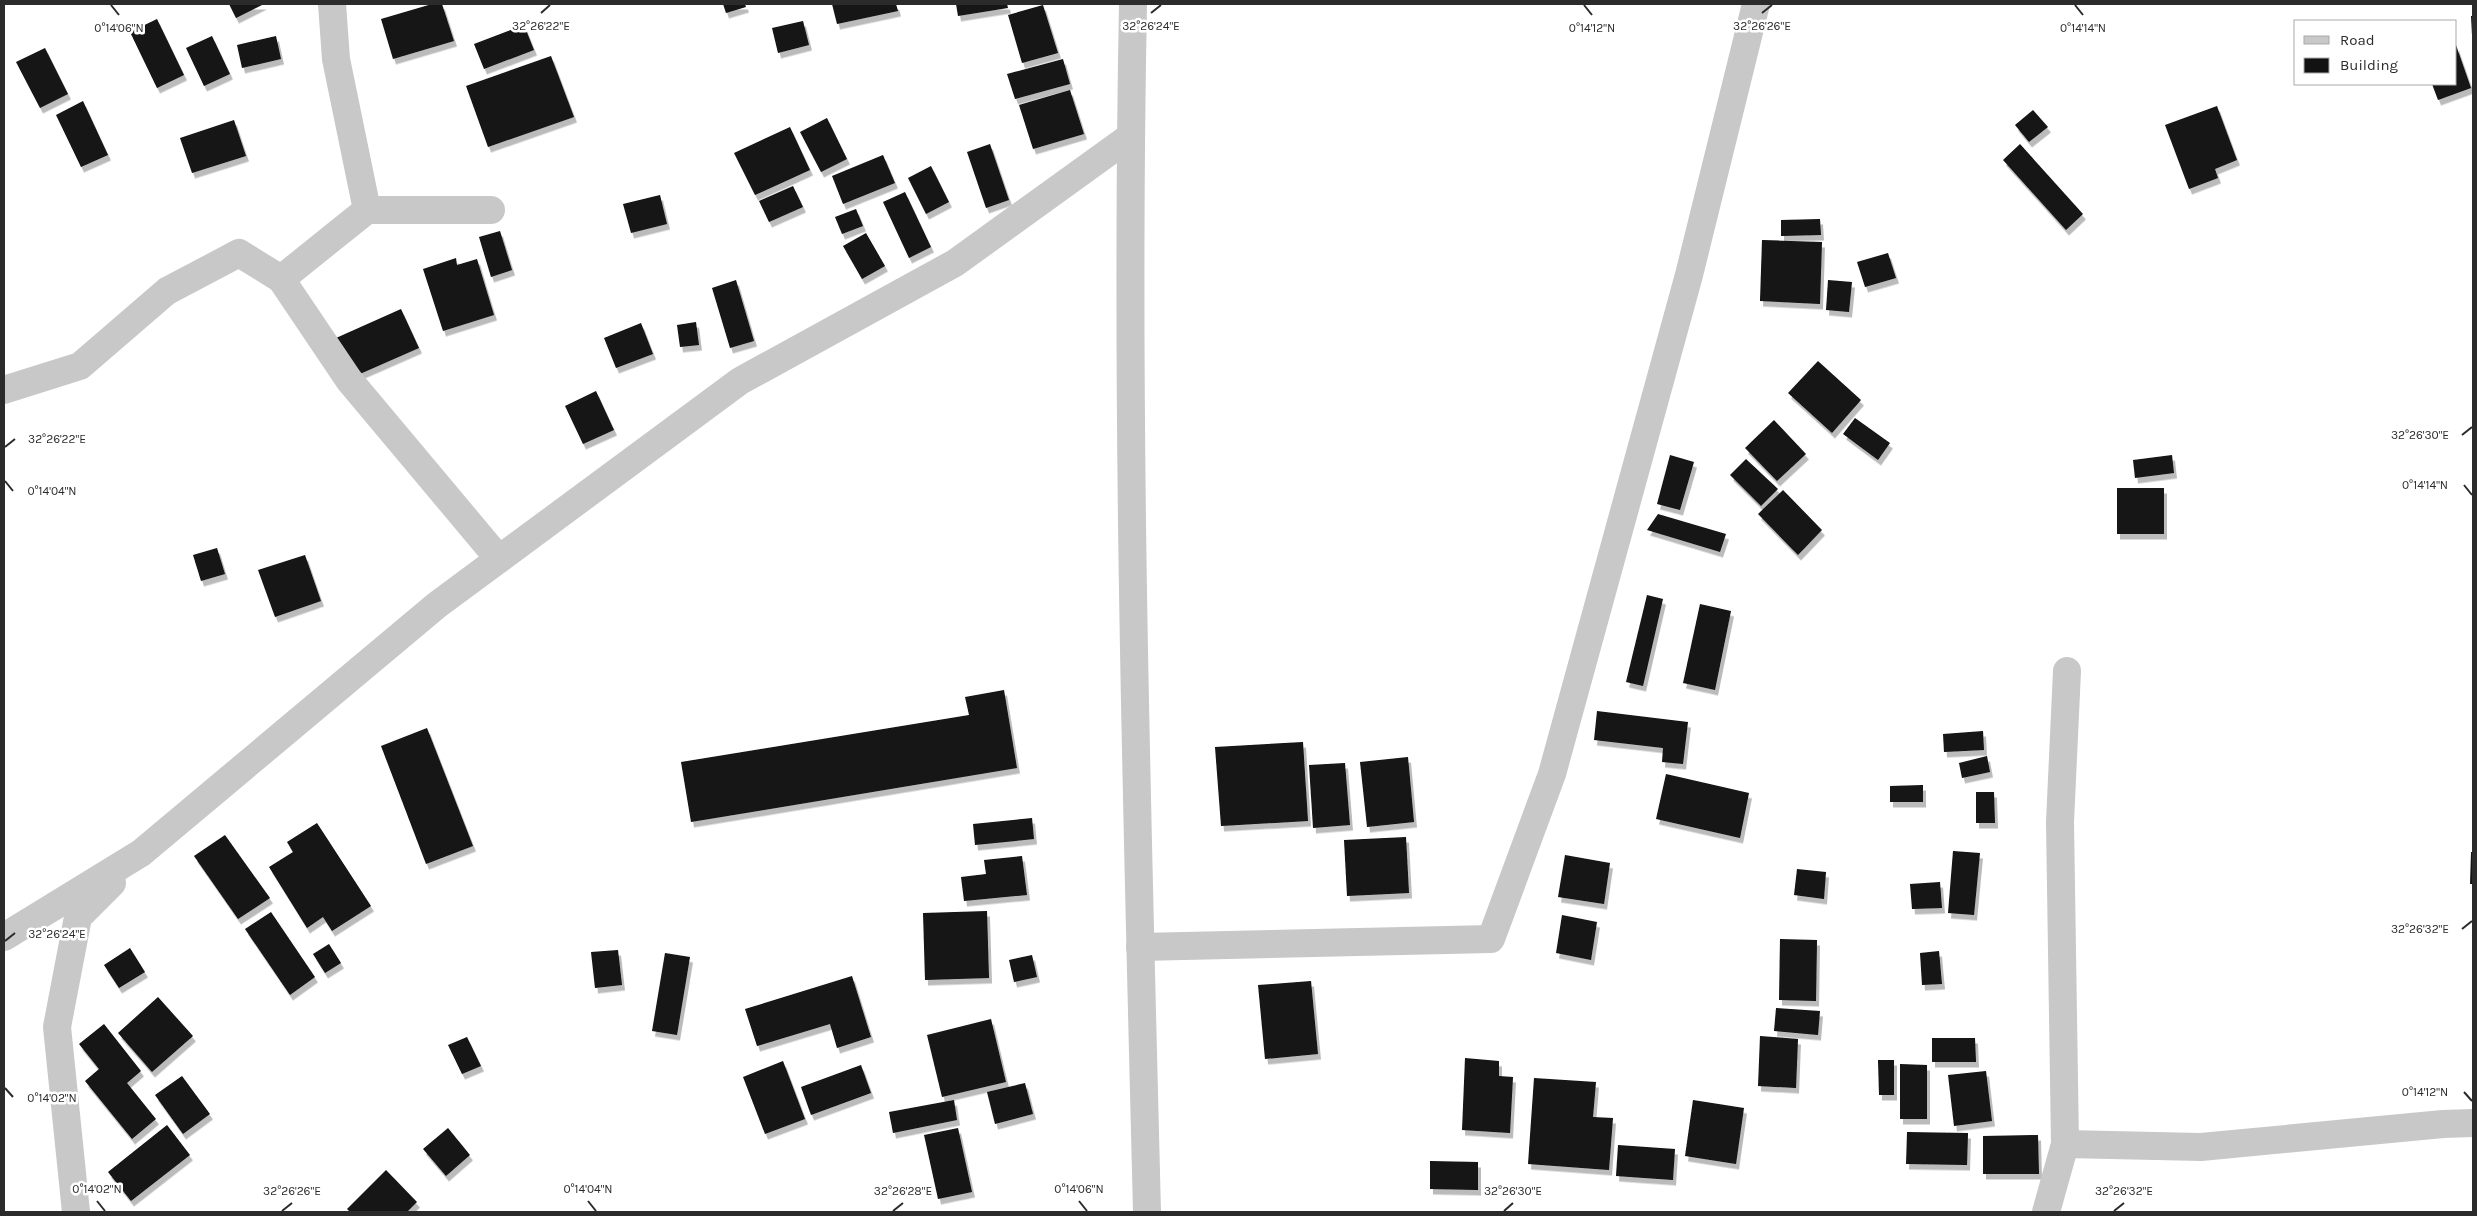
<svg xmlns="http://www.w3.org/2000/svg" width="2477" height="1216" font-family="Karla,sans-serif">
<defs>
<filter id="shadow"><feDropShadow dx="3" dy="5.5" stdDeviation="0" flood-color="#0004"/></filter>
</defs>
<rect width="100%" height="100%" fill="#fff"/>
<g fill="#121212" filter="url(#shadow)">
<path d="M229 4H264L236 18Z"/>
<path d="M432 4H442L454 41 393 59 381 19Z"/>
<path d="M723 4H745L746 7 726 13Z"/>
<path d="M832 4H896L898 11 837 24Z"/>
<path d="M956 4H1007L1008 8 958 16Z"/>
<path d="M1043 5 1058 53 1022 63 1008 15Z"/>
<path d="M2471 16H2473V35H2472Z"/>
<path d="M157 19 184 75 157 88 130 32Z"/>
<path d="M803 21 809 45 778 53 772 28Z"/>
<path d="M524 25 534 50 484 69 474 44Z"/>
<path d="M212 36 230 74 204 86 186 48Z"/>
<path d="M276 36 281 59 242 68 237 45Z"/>
<path d="M2456 45 2471 88 2438 100 2432 84H2456Z"/>
<path d="M45 48 68 94 40 108 16 62Z"/>
<path d="M551 56 574 117 488 147 466 86Z"/>
<path d="M1063 59 1070 84 1015 99 1007 74Z"/>
<path d="M1070 90 1084 134 1033 149 1019 105Z"/>
<path d="M83 101 108 155 81 167 56 115Z"/>
<path d="M2217 106 2237 160 2215 169 2218 178 2189 189 2165 125Z"/>
<path d="M2033 110 2048 127 2029 142 2015 125Z"/>
<path d="M827 118 847 159 821 172 800 132Z"/>
<path d="M234 120 246 156 192 173 180 138Z"/>
<path d="M790 127 810 170 755 195 734 153Z"/>
<path d="M990 144 1009 200 986 208 967 152Z"/>
<path d="M2020 144 2083 214 2066 230 2003 160Z"/>
<path d="M883 155 895 183 843 204 832 176Z"/>
<path d="M931 166 949 202 926 214 908 178Z"/>
<path d="M793 186 803 207 769 222 759 201Z"/>
<path d="M905 192 931 247 909 258 883 202Z"/>
<path d="M660 195 667 224 631 233 623 204Z"/>
<path d="M856 209 863 226 842 234 835 217Z"/>
<path d="M1820 219 1821 235 1781 236V220Z"/>
<path d="M500 231 512 270 491 277 479 237Z"/>
<path d="M866 233 885 266 862 279 843 246Z"/>
<path d="M1762 240 1822 242 1820 304 1760 301Z"/>
<path d="M1888 253 1896 278 1865 287 1857 262Z"/>
<path d="M456 258 457 265 477 259 494 315 443 331 423 269Z"/>
<path d="M736 280 754 341 730 348 712 288Z"/>
<path d="M1828 280 1852 282 1849 312 1826 310Z"/>
<path d="M401 309 419 348 353 377 336 338Z"/>
<path d="M696 322 699 345 680 347 677 325Z"/>
<path d="M641 323 653 354 616 368 604 338Z"/>
<path d="M1818 361 1861 400 1832 433 1788 393Z"/>
<path d="M596 391 614 430 583 444 565 406Z"/>
<path d="M1855 418 1890 443 1878 460 1843 434Z"/>
<path d="M1774 420 1806 454 1777 481 1745 448Z"/>
<path d="M1670 455 1694 462 1680 510 1657 504Z"/>
<path d="M2172 455 2174 473 2135 478 2133 460Z"/>
<path d="M1746 459 1778 489 1761 506 1730 475Z"/>
<rect x="2117" y="488" width="47" height="46"/>
<path d="M1783 490 1822 530 1798 555 1758 514Z"/>
<path d="M1658 514 1726 534 1720 552 1647 530Z"/>
<path d="M217 548 225 574 201 581 193 555Z"/>
<path d="M305 555 321 601 275 617 258 570Z"/>
<path d="M1647 595 1663 599 1643 686 1626 682Z"/>
<path d="M1700 604 1731 611 1715 690 1683 683Z"/>
<path d="M1004 690 1017 768 691 822 681 762 969 715 965 697Z"/>
<path d="M1597 711 1688 722 1683 764 1662 762 1663 748 1594 740Z"/>
<path d="M427 728 473 846 426 864 381 746Z"/>
<path d="M1983 731 1984 750 1944 752 1943 734Z"/>
<path d="M1303 742 1308 821 1221 826 1215 747Z"/>
<path d="M1987 756 1990 772 1962 778 1959 763Z"/>
<path d="M1408 757 1414 822 1367 827 1360 762Z"/>
<path d="M1345 763 1350 825 1313 828 1309 765Z"/>
<path d="M1666 774 1749 793 1740 838 1656 819Z"/>
<path d="M1923 785V802H1890V786Z"/>
<path d="M1976 792H1994L1995 823H1976Z"/>
<path d="M1032 818 1034 839 975 845 973 824Z"/>
<path d="M317 823 371 906 332 931 323 917 307 928 269 867 293 852 287 842Z"/>
<path d="M225 835 270 898 238 919 194 856Z"/>
<path d="M1406 837 1409 893 1347 896 1344 840Z"/>
<path d="M1953 851 1980 853 1974 915 1948 913Z"/>
<path d="M2471 852H2473V884H2470Z"/>
<path d="M1565 855 1610 863 1604 904 1558 897Z"/>
<path d="M1022 856 1027 895 964 901 961 877 986 874 984 860Z"/>
<path d="M1797 869 1826 872 1824 899 1794 895Z"/>
<path d="M1940 882 1942 908 1912 909 1910 884Z"/>
<path d="M987 911 989 978 925 980 923 913Z"/>
<path d="M271 912 315 977 290 995 245 929Z"/>
<path d="M1562 915 1597 922 1591 960 1556 953Z"/>
<path d="M1780 939 1817 940 1816 1001 1779 1000Z"/>
<path d="M329 944 341 963 325 973 313 954Z"/>
<path d="M130 948 145 972 119 988 104 965Z"/>
<path d="M618 950 622 985 595 988 591 952Z"/>
<path d="M1939 951 1942 984 1922 985 1920 953Z"/>
<path d="M665 953 690 957 677 1035 652 1031Z"/>
<path d="M1032 955 1037 977 1014 982 1009 960Z"/>
<path d="M852 976 871 1037 837 1048 830 1024 757 1046 745 1009Z"/>
<path d="M1311 981 1318 1054 1265 1059 1258 985Z"/>
<path d="M158 997 193 1036 152 1072 118 1033Z"/>
<path d="M1776 1008 1820 1011 1818 1035 1774 1031Z"/>
<path d="M991 1019 1006 1082 942 1097 927 1035Z"/>
<path d="M104 1024 141 1071 127 1083 156 1119 132 1139 85 1081 99 1069 79 1044Z"/>
<path d="M1760 1036 1798 1039 1796 1088 1758 1086Z"/>
<path d="M467 1037 481 1066 462 1074 448 1045Z"/>
<path d="M1932 1038H1975L1976 1062H1932Z"/>
<path d="M1465 1058 1499 1061V1076L1513 1077 1510 1133 1462 1130Z"/>
<path d="M1878 1060H1894V1095H1879Z"/>
<path d="M783 1061 805 1119 765 1134 743 1077Z"/>
<path d="M1900 1064 1927 1065V1119H1900Z"/>
<path d="M861 1065 871 1093 811 1115 801 1087Z"/>
<path d="M1986 1071 1992 1121 1954 1126 1948 1075Z"/>
<path d="M182 1076 210 1114 183 1134 155 1095Z"/>
<path d="M1534 1078 1596 1082 1593 1117 1613 1118 1609 1170 1528 1164Z"/>
<path d="M1025 1083 1033 1114 995 1124 987 1092Z"/>
<path d="M954 1100 957 1120 893 1133 889 1112Z"/>
<path d="M1693 1100 1744 1108 1736 1164 1685 1156Z"/>
<path d="M167 1125 190 1155 131 1201 108 1172Z"/>
<path d="M448 1128 470 1155 446 1176 423 1149Z"/>
<path d="M958 1128 972 1192 938 1199 924 1135Z"/>
<path d="M1907 1132 1968 1133 1967 1165 1906 1164Z"/>
<path d="M2038 1135 2039 1174H1983V1136Z"/>
<path d="M1618 1145 1675 1149 1673 1180 1616 1176Z"/>
<path d="M1430 1161 1478 1162V1190L1430 1189Z"/>
<path d="M386 1170 417 1202 407 1212H350L347 1209Z"/>
</g>
<g fill="none" stroke-linecap="round" stroke-linejoin="round">
<g stroke="#c8c8c8" stroke-width="28">
<path d="M332 4 336 59 367 210"/>
<path d="M1133 4C1125 407 1137 809 1147 1212"/>
<path d="M491 210H367L281 279 349 380 499 559"/>
<path d="M4 390 80 366 167 291 239 253 281 279"/>
<path d="M4 937 141 853 437 605 740 381 955 263 1131 136"/>
<path d="M1140 947 1491 939 1552 774 1689 275 1756 4"/>
<path d="M2065 1144 2201 1147 2443 1124 2473 1123"/>
<path d="M76 1212 57 1027 78 917 112 883"/>
<path d="M2046 1212 2065 1144 2060 822 2067 671"/>
</g>
</g>
<path fill="none" stroke="#2b2b2b" stroke-width="2" d="M111 5 119 15M1584 5 1592 15M2075 5 2083 15M541 13 550 5M1151 13 1161 5M1762 13 1772 5M2462 435 2472 427M5 447 15 439M5 481 13 491M2464 485 2472 495M2462 929 2472 921M5 941 15 933M5 1088 13 1097M2464 1092 2472 1101M97 1201 105 1211M588 1201 596 1211M1079 1201 1087 1211M282 1211 292 1203M893 1211 903 1203M1504 1211 1513 1203M2114 1211 2124 1203"/>
<g font-size="12" text-anchor="middle" fill="#2b2b2b" stroke="#fff" stroke-width="5" stroke-linejoin="round" paint-order="stroke">
<text x="541" y="30">32°26'22"E</text>
<text x="1151" y="30">32°26'24"E</text>
<text x="1762" y="30">32°26'26"E</text>
<text x="119" y="32">0°14'06"N</text>
<text x="2083" y="32">0°14'14"N</text>
<text x="1592" y="32">0°14'12"N</text>
<text x="2420" y="439">32°26'30"E</text>
<text x="57" y="443">32°26'22"E</text>
<text x="2425" y="489">0°14'14"N</text>
<text x="52" y="495">0°14'04"N</text>
<text x="2420" y="933">32°26'32"E</text>
<text x="57" y="938">32°26'24"E</text>
<text x="2425" y="1096">0°14'12"N</text>
<text x="52" y="1102">0°14'02"N</text>
<text x="97" y="1193">0°14'02"N</text>
<text x="588" y="1193">0°14'04"N</text>
<text x="1079" y="1193">0°14'06"N</text>
<text x="292" y="1195">32°26'26"E</text>
<text x="903" y="1195">32°26'28"E</text>
<text x="1513" y="1195">32°26'30"E</text>
<text x="2124" y="1195">32°26'32"E</text>
</g>
<rect width="2477" height="1216" fill="none" stroke="#2b2b2b" stroke-width="10"/>
<rect x="2294" y="20" width="162" height="65" fill="#ffffff" stroke="#aaaaaa"/>
<rect x="2304" y="36" width="25" height="8" fill="#c8c8c8" stroke="#aaaaaa"/>
<text x="2340" y="45" font-size="15" fill="#2b2b2b">Road</text>
<rect x="2304" y="58" width="25" height="15" fill="#121212" stroke="#aaaaaa"/>
<text x="2340" y="70" font-size="15" fill="#2b2b2b">Building</text>
</svg>
